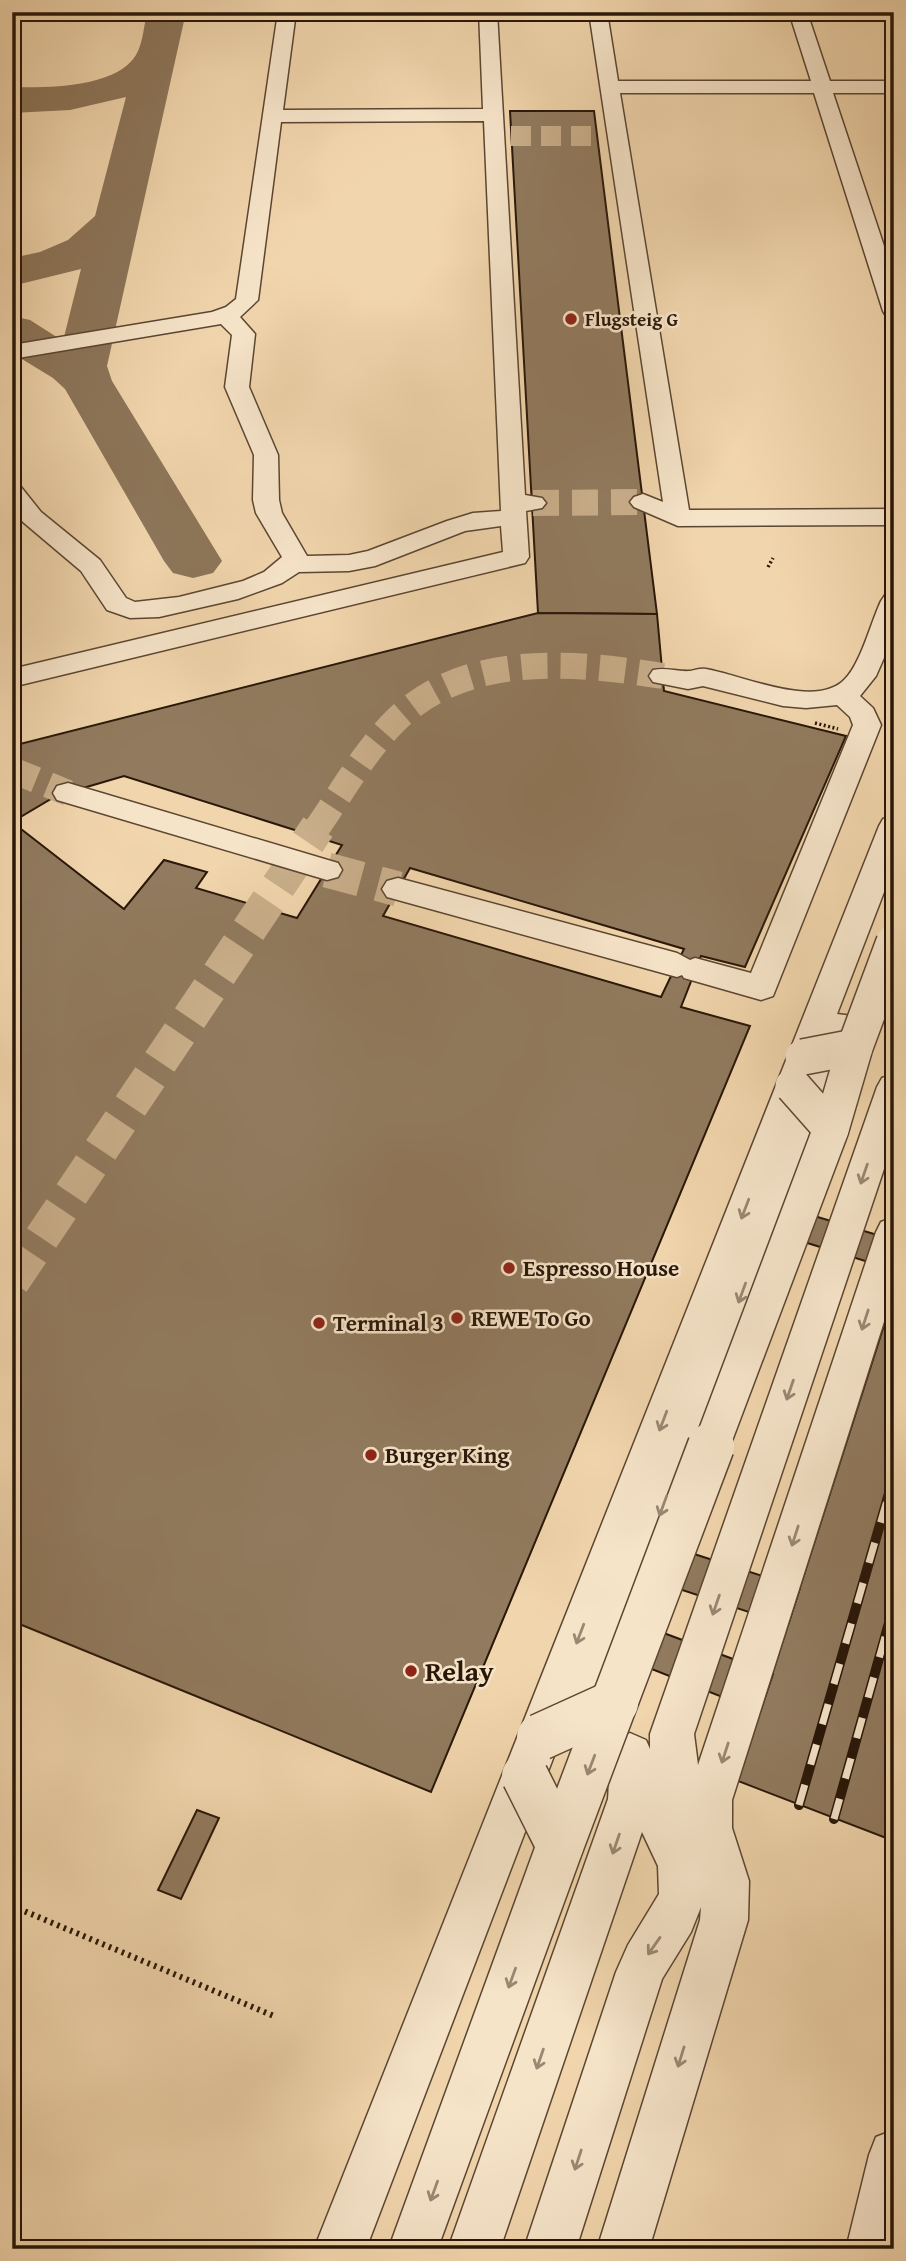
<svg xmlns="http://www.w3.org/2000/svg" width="906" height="2261" font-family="'Gentium Book Plus',serif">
<rect width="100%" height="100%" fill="#f1d5ac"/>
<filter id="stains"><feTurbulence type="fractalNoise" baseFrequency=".00286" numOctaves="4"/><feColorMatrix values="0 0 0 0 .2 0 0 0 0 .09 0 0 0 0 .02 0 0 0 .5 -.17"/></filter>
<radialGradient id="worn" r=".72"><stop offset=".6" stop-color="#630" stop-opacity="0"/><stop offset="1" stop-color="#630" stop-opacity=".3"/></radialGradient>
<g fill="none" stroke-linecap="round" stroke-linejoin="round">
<path fill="#8d765a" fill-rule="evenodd" d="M147 12H186L107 366 112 381 222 561 213 573 193 578 173 573 164 561 65 389 53 378 12 353V316L30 320 63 341 81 269 12 286V258L40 252 68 240 95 216 126 97 70 110 12 113V87C46 88 116 88 136 55 143 43 144 25 147 12Z"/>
</g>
<g fill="#917a5e" stroke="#291709" stroke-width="2" fill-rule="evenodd">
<path d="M510 111H594L657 614 538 613Z"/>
<path d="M538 613 657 614 664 691 846 736 745 967 701 956 681 1007 750 1026 431 1792 12 1621V822L124 909 164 860 207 872 196 888 297 918 342 845 124 776 56 796 12 822V746ZM410 868 684 949 661 997 383 916Z"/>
<path d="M811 1215 894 1240V1270L801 1241Z"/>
<path d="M894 1294V1841L738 1781Z"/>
<path d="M691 1553 800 1588 788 1625 676 1588Z"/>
<path d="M661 1632 773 1674 760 1712 649 1668Z"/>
<path d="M197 1810 219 1818 181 1899 158 1890Z"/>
</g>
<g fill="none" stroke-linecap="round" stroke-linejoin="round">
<path stroke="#c9af8b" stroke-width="20" stroke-dasharray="20 10" stroke-linecap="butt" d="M511 136H596"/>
<g stroke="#c9af8b" stroke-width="26" stroke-dasharray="26 13" stroke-linecap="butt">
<path d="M533 503 643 502"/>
<path d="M12 770 68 793"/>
<path d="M317 828C342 792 364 752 395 721 466 651 574 662 663 676"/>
</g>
<g stroke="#c9af8b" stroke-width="35" stroke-dasharray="35 18" stroke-linecap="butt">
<path d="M327 870 398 889"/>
<path d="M12 1282 318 827"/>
</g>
<g stroke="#5b4632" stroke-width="3">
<g id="minor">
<path d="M278 12H296L283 110 483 109 479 12H497L525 495 542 498 546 503 542 508 526 511 529 557 525 563 12 687V669L503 552 501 526 465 531 375 566 349 571 299 572 282 583 238 599 159 617 130 618 107 610 81 571 23 522 12 509V485L21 487 41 512 100 560 126 598 135 602 179 597 243 581 264 572 282 557 256 513 253 500 254 455 225 387 232 335 221 324 12 359V345L212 312 226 307 236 299ZM484 121 501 511 473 513 447 521 368 551 349 555 307 556 282 513 279 500 278 455 249 387 255 334 240 317 258 300 281 122Z"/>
<path d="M589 12H607L618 81H811L789 12H807L830 81H894V93H833L894 276V318L886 316 883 311 814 93H620L689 510 894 509V525L678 526 634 507 630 502 634 497 643 494 663 502Z"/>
<path d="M894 593V635L876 676 860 696 873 708 881 725 773 996 761 1000 684 978 682 975 677 977 387 897 382 889 387 881 398 878 677 953 690 960 695 958 751 973 853 725 850 717 837 705 806 708 783 706 703 686 688 689 653 682 649 676 653 670C666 667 677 672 690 671 696 670 700 668 706 669 742 675 816 710 845 679 861 663 871 622 881 601L885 595Z"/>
<path d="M68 783 338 863 342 870 338 877 327 880 57 800 53 793 57 786Z"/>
<path d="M894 816V866L837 1014 853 1016 858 1025 615 1698C607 1716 599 1726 581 1733L565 1727 366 2249H314L879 826 883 819Z"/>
<path d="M894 1074V1139L694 1734 698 1765 876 1232 881 1222 894 1217V1290L732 1800V1828L749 1881 748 1920 649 2249H597L700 1920 701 1907 691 1932 662 1979 576 2249H524L616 1972 628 1945 659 1894 658 1866 642 1832 500 2249H448L608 1799C610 1778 606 1759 614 1740L630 1733 646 1740 650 1749V1734L877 1087 882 1078Z"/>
<path d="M894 2130V2249H846L869 2155 876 2137Z"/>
</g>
</g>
<g stroke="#291709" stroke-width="3.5" stroke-dasharray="2 2.5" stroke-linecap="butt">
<path d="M768 567 773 558"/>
<path d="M815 723 838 729"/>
</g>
<path stroke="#291709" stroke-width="6" stroke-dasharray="2.5 4.5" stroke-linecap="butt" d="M12 1906 274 2016"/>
<use href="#minor" fill="#f6e4c9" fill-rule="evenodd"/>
<g stroke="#291709" stroke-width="10">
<g id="rail">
<path d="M799 1805 894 1476"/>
<path d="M834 1819 894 1605"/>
</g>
</g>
<use href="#rail" stroke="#f6e4c9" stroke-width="7" stroke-dasharray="21" stroke-linecap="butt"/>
<g stroke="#5b4632" stroke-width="38" stroke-linecap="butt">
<g id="minor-bridge-far1">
<path d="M803 1057 855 1047"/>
<path d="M793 1086 831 1129"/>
<path d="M711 1447 831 1129 855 1047 894 942"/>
</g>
</g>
<g stroke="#5b4632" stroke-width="49" stroke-linecap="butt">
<g id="minor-bridge">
<path d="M540 1737 615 1703"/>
<path d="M525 1776 560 1846"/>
<path d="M413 2249 560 1846 711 1446"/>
</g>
</g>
<use href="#minor-bridge-far1" stroke="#f6e4c9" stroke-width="35"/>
<use href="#minor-bridge" stroke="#f6e4c9" stroke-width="46"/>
</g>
<defs><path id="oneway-shaft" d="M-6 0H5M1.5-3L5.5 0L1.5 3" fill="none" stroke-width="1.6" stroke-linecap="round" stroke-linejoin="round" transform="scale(1.75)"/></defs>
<g stroke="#9a8873">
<use href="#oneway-shaft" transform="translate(864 1174) rotate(109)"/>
<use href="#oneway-shaft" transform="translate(745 1209) rotate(111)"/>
<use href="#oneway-shaft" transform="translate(742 1293) rotate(110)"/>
<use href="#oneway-shaft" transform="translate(865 1320) rotate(108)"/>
<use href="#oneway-shaft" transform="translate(790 1390) rotate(109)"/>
<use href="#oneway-shaft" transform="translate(663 1421) rotate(111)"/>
<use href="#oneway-shaft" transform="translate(663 1506) rotate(110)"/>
<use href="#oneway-shaft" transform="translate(795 1536) rotate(108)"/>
<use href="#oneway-shaft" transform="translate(716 1605) rotate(109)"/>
<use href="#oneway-shaft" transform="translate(580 1634) rotate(111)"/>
<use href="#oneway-shaft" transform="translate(725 1753) rotate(108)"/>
<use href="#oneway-shaft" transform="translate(591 1765) rotate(111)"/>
<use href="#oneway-shaft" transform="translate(616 1844) rotate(109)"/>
<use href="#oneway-shaft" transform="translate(654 1946) rotate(125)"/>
<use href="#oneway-shaft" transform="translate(512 1978) rotate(110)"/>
<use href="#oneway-shaft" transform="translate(681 2057) rotate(107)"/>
<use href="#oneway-shaft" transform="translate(540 2059) rotate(109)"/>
<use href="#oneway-shaft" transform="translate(578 2160) rotate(108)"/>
<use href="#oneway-shaft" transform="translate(434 2191) rotate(110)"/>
</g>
<g fill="#8f2418" stroke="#f6e4c9" stroke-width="2.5">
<circle cx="571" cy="319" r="7"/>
<circle cx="509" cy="1268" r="7"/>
<circle cx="457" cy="1318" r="7"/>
<circle cx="319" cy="1323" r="7"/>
<circle cx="371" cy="1455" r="7"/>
<circle cx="411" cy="1671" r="7"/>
</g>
<g text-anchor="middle" stroke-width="5" stroke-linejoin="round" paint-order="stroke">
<g font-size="19" font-weight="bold" fill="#291709" stroke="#f6e4c9" text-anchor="start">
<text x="585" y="326">Flugsteig G</text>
</g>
<g font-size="23" font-weight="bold" fill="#291709" stroke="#f6e4c9" text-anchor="start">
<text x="523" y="1276">Espresso House</text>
<text x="471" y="1326">REWE To Go</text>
<text x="333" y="1331">Terminal 3</text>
<text x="385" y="1463">Burger King</text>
</g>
<g font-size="28" font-weight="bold" fill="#291709" stroke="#f6e4c9" text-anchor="start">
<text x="425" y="1681">Relay</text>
</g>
</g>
<rect width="906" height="2261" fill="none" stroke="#f1d5ac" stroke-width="42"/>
<rect x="14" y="14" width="878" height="2233" fill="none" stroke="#291709" stroke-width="3.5"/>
<rect x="21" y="21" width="864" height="2219" fill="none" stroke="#291709" stroke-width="2"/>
<rect width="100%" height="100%" filter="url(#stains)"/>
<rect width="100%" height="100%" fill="url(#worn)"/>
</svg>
